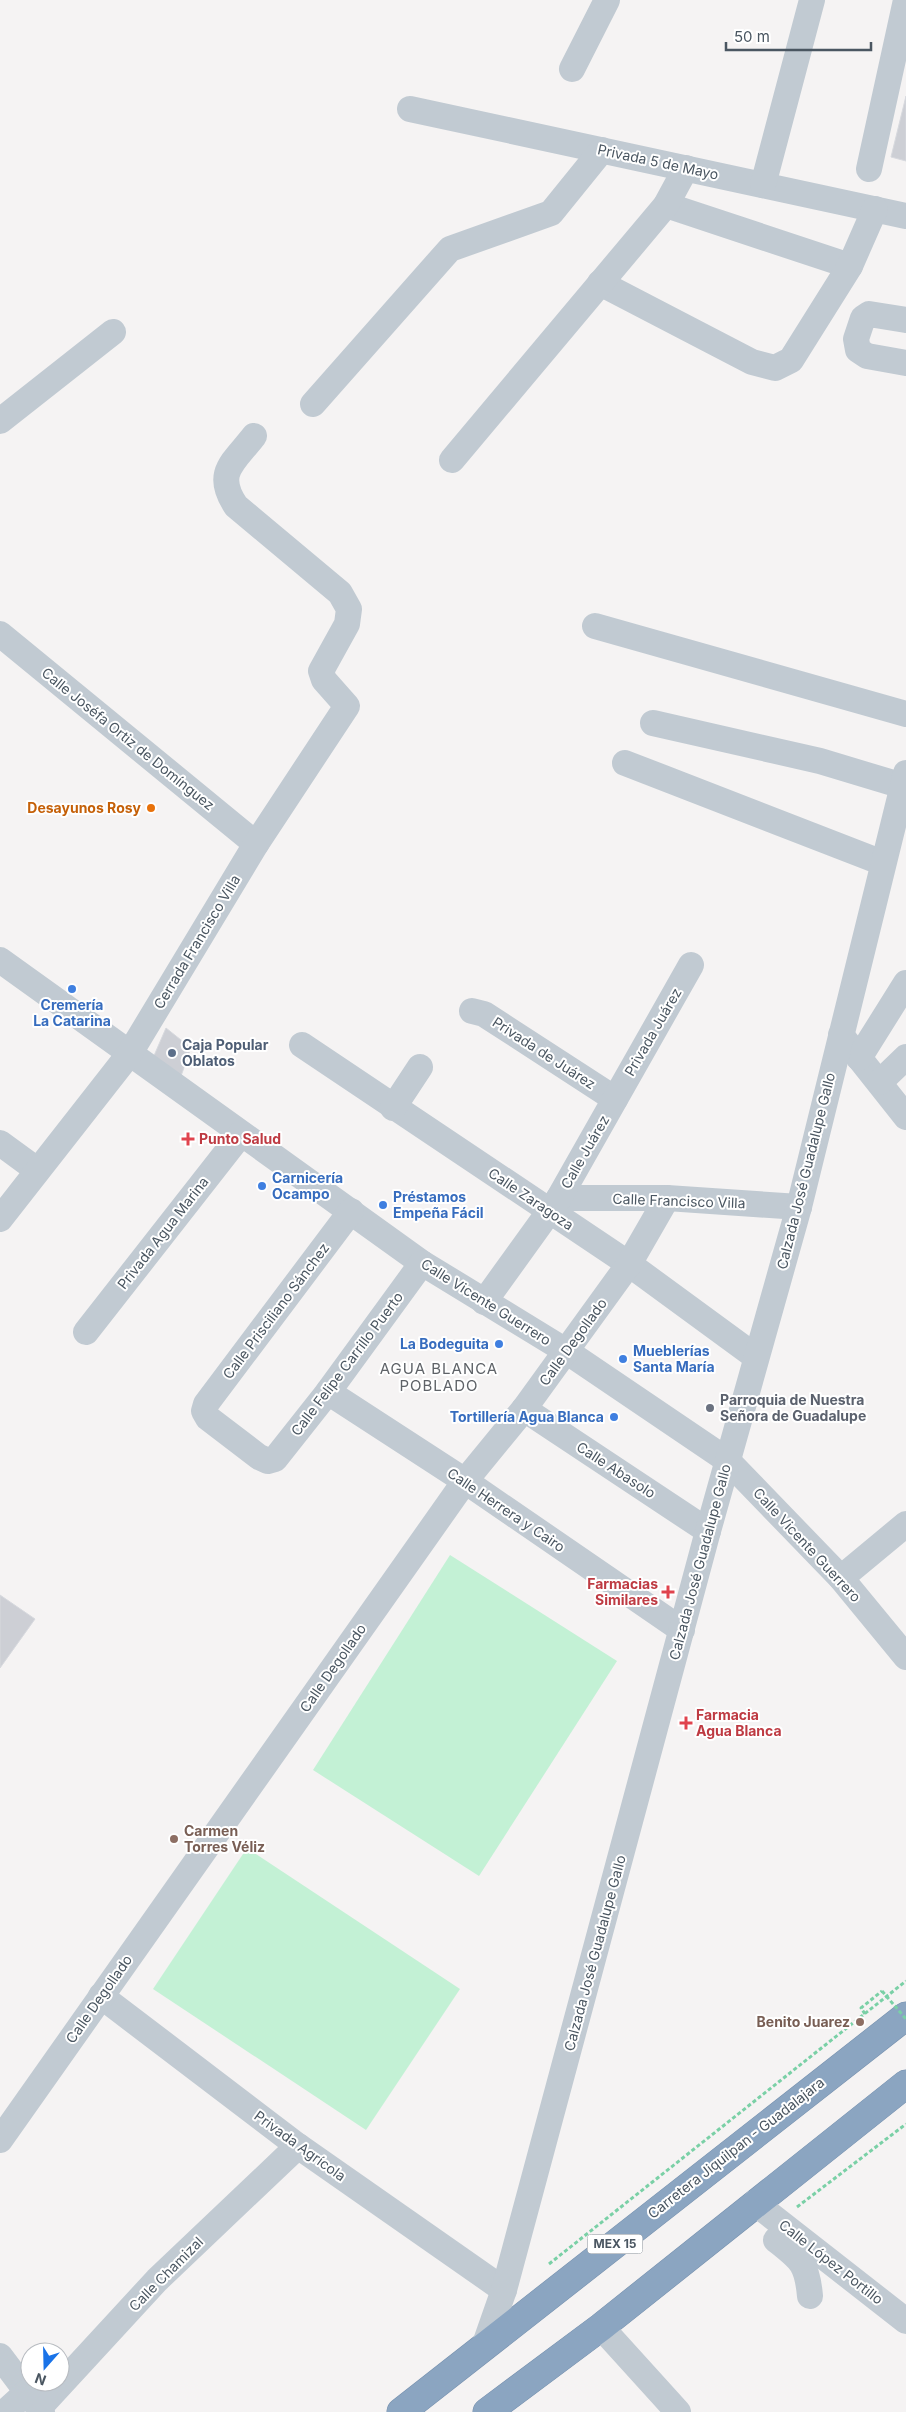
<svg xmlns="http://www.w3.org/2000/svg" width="906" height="2412" font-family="Inter,sans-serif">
<rect width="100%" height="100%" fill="#f5f3f3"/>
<g fill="#c3f1d5">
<path d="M450 1555 617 1661 479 1876 313 1770Z"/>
<path d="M247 1848 460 1989 366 2130 153 1989Z"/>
</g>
<g fill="#cdcfd5" stroke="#d7d9de">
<path d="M906 96V161L891 157Z"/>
<path d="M166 1028 191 1048 181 1076 153 1058Z"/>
<path d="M0 1595 35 1619 0 1668Z"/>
</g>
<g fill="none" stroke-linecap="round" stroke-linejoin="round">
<g stroke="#7690ad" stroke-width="29">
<g id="highway">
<path d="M401 2412 906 2016"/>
<path d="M487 2412 601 2327 906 2084"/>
</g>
</g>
<g stroke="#7ad0a6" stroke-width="3" stroke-dasharray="4 2.5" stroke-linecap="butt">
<path d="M865 2014 861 2008 882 1991"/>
<path d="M797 2207 906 2124"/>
<path d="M549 2264 906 1981"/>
</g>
<g stroke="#c1cad2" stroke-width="26">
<path d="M572 69 607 0"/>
<path d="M410 109 906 216"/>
<path d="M869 169 906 0"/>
<path d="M763 185 812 0"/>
<path d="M666 205 850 266"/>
<path d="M600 283 752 362 775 368 791 360 850 266 875 209"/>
<path d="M906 320 869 314 863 318 856 339 858 350 867 356 906 363"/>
<path d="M313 404 450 249 551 213 602 150"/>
<path d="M0 421 113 332"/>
<path d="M452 460 666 205 686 168"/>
<path d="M595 626 906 714"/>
<path d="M0 634 256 844"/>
<path d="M653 723 820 761 903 786"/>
<path d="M625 763 883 863"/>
<path d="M0 960 422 1263 566 1351 727 1460 841 1578 906 1657"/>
<path d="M472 1011 484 1014 615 1099"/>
<path d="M841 1035 906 1117"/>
<path d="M302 1045 629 1264 756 1357"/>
<path d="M859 1058 906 983"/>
<path d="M880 1082 906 1057"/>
<path d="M393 1108 420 1067"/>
<path d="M0 1143 37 1170"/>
<path d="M559 1198H667L799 1207"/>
<path d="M351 1211 206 1404 204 1411 208 1418 259 1457 268 1461 275 1459 328 1392 422 1263"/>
<path d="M0 1219 130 1053 256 844 347 706 324 680 321 671 347 624 349 609 340 593 236 506C214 473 233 463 254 436"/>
<path d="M484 1302 559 1198 691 965"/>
<path d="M86 1332 241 1134"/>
<path d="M328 1392 465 1481 682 1630"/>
<path d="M524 1409 708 1531"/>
<path d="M841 1578 906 1524"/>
<path d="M101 1996 298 2146 504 2290"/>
<path d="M0 2140 465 1481 524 1409 629 1264 667 1198"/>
<path d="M755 2203 906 2321"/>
<path d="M776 2240C801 2260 807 2263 810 2296"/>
<path d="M601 2327 678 2412"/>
<path d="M484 2347 504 2290 708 1531 799 1207 906 773"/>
<path d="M0 2356 42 2412"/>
<path d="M39 2408 157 2280 298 2146"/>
<path d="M5 2412 27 2392"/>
</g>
<use href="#highway" stroke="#8ba5c1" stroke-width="28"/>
<path stroke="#7ad0a6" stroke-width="3" stroke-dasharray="4 2.5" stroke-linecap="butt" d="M882 1991 906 2019"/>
</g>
<circle fill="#e8710a" stroke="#fff" stroke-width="2" cx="151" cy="808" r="5"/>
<g fill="#3f7fe0" stroke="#fff" stroke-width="2">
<circle cx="72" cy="989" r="5"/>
<circle cx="262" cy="1186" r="5"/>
<circle cx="383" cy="1205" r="5"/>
<circle cx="499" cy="1344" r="5"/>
<circle cx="623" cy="1359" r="5"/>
<circle cx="614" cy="1417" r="5"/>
</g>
<circle fill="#5c6f8a" stroke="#fff" stroke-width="2" cx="172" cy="1053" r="5"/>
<g fill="#e0444e" stroke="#fff" stroke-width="2">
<path d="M185.5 1131.5h5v5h5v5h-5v5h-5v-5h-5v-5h5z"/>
<path d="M665.5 1584.5h5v5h5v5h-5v5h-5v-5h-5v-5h5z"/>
<path d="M683.5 1715.5h5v5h5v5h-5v5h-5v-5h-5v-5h5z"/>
</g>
<circle fill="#6b7280" stroke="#fff" stroke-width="2" cx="710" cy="1408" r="5"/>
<g fill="#8d6e63" stroke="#fff" stroke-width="2">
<circle cx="174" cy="1839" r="5"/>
<circle cx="860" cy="2022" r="5"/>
</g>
<g text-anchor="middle" stroke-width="4" stroke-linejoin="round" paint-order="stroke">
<rect fill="#fff" stroke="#808990" stroke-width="1" x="587.5" y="2234.5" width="55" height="19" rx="4"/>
<g font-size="12" font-weight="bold" fill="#4a5661">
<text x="615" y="2248">MEX 15</text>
</g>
<g font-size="14" fill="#4a5661" stroke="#fff">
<text transform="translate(658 162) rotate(12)" y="5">Privada 5 de Mayo</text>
<text transform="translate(128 739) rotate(39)" y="5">Calle Joséfa Ortiz de Domínguez</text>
<text transform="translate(197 942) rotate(-59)" y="5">Cerrada Francisco Villa</text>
<text transform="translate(653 1032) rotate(-60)" y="5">Privada Juárez</text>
<text transform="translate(544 1053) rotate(33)" y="5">Privada de Juárez</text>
<text transform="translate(585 1152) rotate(-60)" y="5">Calle Juárez</text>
<text transform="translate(806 1171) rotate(-76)" y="5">Calzada José Guadalupe Gallo</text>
<text transform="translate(531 1199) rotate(34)" y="5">Calle Zaragoza</text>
<text transform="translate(679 1201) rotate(2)" y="5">Calle Francisco Villa</text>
<text transform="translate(163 1233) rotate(-52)" y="5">Privada Agua Marina</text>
<text transform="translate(486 1302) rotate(32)" y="5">Calle Vicente Guerrero</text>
<text transform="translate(276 1311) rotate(-53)" y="5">Calle Prisciliano Sánchez</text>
<text transform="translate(573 1342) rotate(-54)" y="5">Calle Degollado</text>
<text transform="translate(347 1364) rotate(-53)" y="5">Calle Felipe Carrillo Puerto</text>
<text transform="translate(616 1470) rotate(33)" y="5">Calle Abasolo</text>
<text transform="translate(506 1510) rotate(34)" y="5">Calle Herrera y Cairo</text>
<text transform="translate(807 1545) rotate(47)" y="5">Calle Vicente Guerrero</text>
<text transform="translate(700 1562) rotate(-75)" y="5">Calzada José Guadalupe Gallo</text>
<text transform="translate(333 1668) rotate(-55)" y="5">Calle Degollado</text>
<text transform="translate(595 1953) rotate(-75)" y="5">Calzada José Guadalupe Gallo</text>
<text transform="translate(99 1999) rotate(-55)" y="5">Calle Degollado</text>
<text transform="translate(300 2146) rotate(36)" y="5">Privada Agrícola</text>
<text transform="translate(736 2148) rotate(-38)" y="5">Carretera Jiquilpan - Guadalajara</text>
<text transform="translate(831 2262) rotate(38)" y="5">Calle López Portillo</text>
<text transform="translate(166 2274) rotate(-45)" y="5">Calle Chamizal</text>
</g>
<g font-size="14" font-weight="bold" fill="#c56008" stroke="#fff" text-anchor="end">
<text x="141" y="813">Desayunos Rosy</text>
</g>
<g font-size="14" font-weight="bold" fill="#366cbe" stroke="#fff" text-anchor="start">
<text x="72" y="1010" text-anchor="middle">Cremería<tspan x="72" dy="16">La Catarina</tspan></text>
<text x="272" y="1183">Carnicería<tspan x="272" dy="16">Ocampo</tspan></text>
<text x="393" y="1202">Préstamos<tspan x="393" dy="16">Empeña Fácil</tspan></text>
<text x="489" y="1349" text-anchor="end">La Bodeguita</text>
<text x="633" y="1356">Mueblerías<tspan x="633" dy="16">Santa María</tspan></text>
<text x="604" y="1422" text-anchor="end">Tortillería Agua Blanca</text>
</g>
<g font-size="14" font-weight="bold" fill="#4e5e75" stroke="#fff" text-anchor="start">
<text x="182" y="1050">Caja Popular<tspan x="182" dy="16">Oblatos</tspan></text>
</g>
<g font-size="14" font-weight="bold" fill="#be3a42" stroke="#fff" text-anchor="start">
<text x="199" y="1144">Punto Salud</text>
<text x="658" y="1589" text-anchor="end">Farmacias<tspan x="658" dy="16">Similares</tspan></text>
<text x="696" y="1720">Farmacia<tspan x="696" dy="16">Agua Blanca</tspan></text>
</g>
<g font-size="14" font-weight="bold" fill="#5b616d" stroke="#fff" text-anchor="start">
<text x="720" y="1405">Parroquia de Nuestra<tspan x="720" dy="16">Señora de Guadalupe</tspan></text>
</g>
<g font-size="14" font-weight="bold" fill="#785e54" stroke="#fff" text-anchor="start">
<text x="184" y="1836">Carmen<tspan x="184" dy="16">Torres Véliz</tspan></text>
<text x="850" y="2027" text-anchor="end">Benito Juarez</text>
</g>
<g font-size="15" letter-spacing="1" fill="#5f6368" stroke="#fff">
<text x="439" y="1374">AGUA BLANCA<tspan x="439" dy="17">POBLADO</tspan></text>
</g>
</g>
<g transform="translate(45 2367) rotate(200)"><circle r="24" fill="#ffffff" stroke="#b7bbc0"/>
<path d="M0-4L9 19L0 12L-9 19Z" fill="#1a73e8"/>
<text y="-8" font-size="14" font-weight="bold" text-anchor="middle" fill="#4a5661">N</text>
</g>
<path d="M726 42v8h145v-8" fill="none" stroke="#4a5661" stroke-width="2.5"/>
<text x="734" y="42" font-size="15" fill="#4a5661" stroke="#ffffff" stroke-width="4" paint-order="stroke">50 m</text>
</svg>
